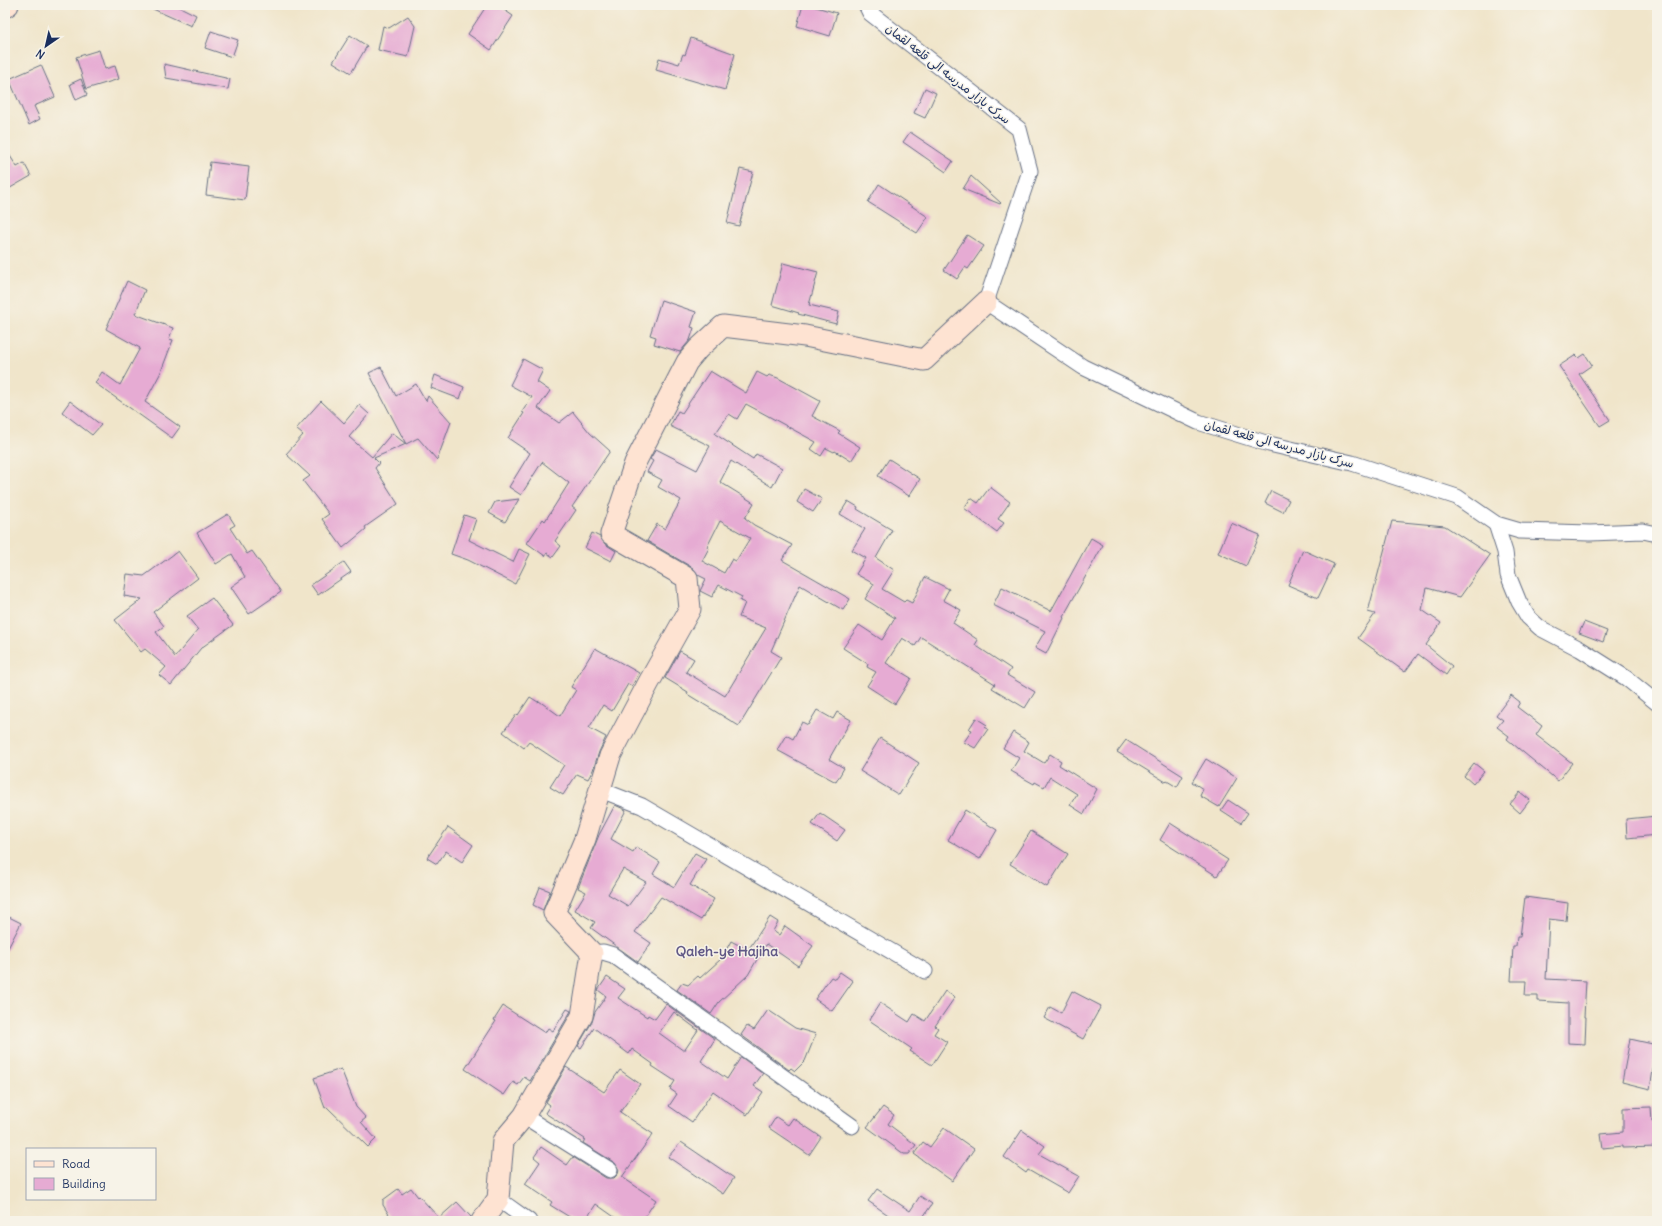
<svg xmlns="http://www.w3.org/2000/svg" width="1662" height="1226" font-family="Delius,'Playpen Sans Arabic',sans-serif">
<rect width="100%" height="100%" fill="#f7f3e8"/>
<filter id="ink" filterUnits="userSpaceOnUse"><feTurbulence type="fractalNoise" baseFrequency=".025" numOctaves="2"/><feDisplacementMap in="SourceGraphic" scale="8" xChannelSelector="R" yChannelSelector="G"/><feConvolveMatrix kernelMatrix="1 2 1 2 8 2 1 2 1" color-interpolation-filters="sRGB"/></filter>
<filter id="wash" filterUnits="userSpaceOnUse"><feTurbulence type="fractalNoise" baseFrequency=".012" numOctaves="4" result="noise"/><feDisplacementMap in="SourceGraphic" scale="16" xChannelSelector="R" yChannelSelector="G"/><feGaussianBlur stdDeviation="0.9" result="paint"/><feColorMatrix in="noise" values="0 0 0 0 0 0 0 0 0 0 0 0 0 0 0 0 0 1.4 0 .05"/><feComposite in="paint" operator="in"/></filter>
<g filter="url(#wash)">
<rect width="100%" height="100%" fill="#f0e5ca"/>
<g id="blocks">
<g fill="#e6abd3" fill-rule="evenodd">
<path d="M144 5H176L196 15 191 26Z"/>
<path d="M487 5H497L513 16 491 50 468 34Z"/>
<path d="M803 5H809L837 13 830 36 797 26Z"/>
<path d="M408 16 415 26 408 57 378 50 383 26 389 28Z"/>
<path d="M211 31 238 40 232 57 205 48Z"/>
<path d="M350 35 367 46 351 73 333 62Z"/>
<path d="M691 38 735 54 725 90 656 70 659 58 679 64 683 54 685 55Z"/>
<path d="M99 50 105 69 115 66 119 79 86 89 76 57Z"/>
<path d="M164 64 230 79 228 89 166 78Z"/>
<path d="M41 65 55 97 34 106 40 119 29 125 9 79Z"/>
<path d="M81 79 87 95 76 100 70 84Z"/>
<path d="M925 88 936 93 925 118 914 113Z"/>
<path d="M910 132 953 161 946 172 903 142Z"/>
<path d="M5 148 17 167 24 163 31 176 5 191Z"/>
<path d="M210 162 249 167 245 200 206 195Z"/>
<path d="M740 169 753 172 739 226 727 223Z"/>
<path d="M971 176 1001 203 1000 204 963 189Z"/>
<path d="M879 184 928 217 917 233 868 202Z"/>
<path d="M967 235 984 246 968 269 965 267 957 279 944 270Z"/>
<path d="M783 263 818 272 809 305 839 312 836 324 798 314 799 313 772 305Z"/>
<path d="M127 281 145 290 135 314 173 328 169 339 173 340 160 374 145 402 180 427 172 438 95 383 102 372 120 385 140 348 106 329Z"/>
<path d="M661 300 696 312 691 327 694 328 690 340 680 352 654 344 656 337 650 335Z"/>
<path d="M1585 354 1592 365 1579 374 1610 420 1600 426 1559 366 1576 355 1579 358Z"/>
<path d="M523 359 543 370 537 382 550 391 538 408 559 423 573 412 590 433 610 451 572 507 576 510 555 541 561 546 553 557 547 553 545 556 527 543 543 519 545 521 569 483 542 462 521 495 509 487 530 453 508 438 524 413 522 412 532 397 510 385Z"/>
<path d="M381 367 396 396 416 384 426 401 428 396 451 422 437 460 418 438 406 444 369 373Z"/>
<path d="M710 371 746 393 757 372 767 377 769 375 778 378 820 401 812 416 840 431 838 433 860 447 851 461 835 451 834 452 826 448 821 456 811 449 816 442 746 404 737 419 729 414 715 434 753 459 756 454 782 468 772 487 731 461 720 482 754 503 745 518 754 525 792 545 782 560 850 599 843 610 800 585 771 651 781 657 739 726 687 694 688 692 665 678 680 651 694 659 686 672 725 696 766 628 739 617 745 603 740 601 742 597 719 585 712 597 700 591 706 579 698 575 693 568 647 541 657 524 665 529 681 500 658 487 662 480 647 472 653 461 650 459 656 449 697 470 710 446 670 426 678 411 682 413ZM720 521 750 538 736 561 732 559 724 573 702 561 709 548 707 547Z"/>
<path d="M435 375 464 387 460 399 431 388Z"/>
<path d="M70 401 101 425 92 435 62 412Z"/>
<path d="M321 401 344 423 359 405 369 414 349 437 372 457 392 433 406 444 374 458 379 463 375 468 398 504 365 527 366 529 343 548 322 519 329 514 303 481 310 476 286 454 303 435 296 429Z"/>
<path d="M889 459 920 479 909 496 878 476Z"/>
<path d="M990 487 1010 502 998 519 1004 523 997 532 964 508 971 498 978 503Z"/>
<path d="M804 489 822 499 813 512 797 502Z"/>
<path d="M1271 491 1289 500 1283 512 1265 503Z"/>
<path d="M519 499 505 522 489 513 495 502Z"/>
<path d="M848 501 858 507 857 509 892 530 876 558 894 570 882 589 904 602 906 600 912 603 925 577 949 589 943 600 961 610 953 623 978 640 975 645 1011 669 1007 675 1035 692 1025 708 992 688 995 684 921 637 915 646 902 638 886 663 911 678 895 704 867 686 876 672 867 667 868 664 843 648 859 625 882 640 895 618 865 599 874 584 856 574 866 558 852 550 865 529 840 514Z"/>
<path d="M228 514 235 525 230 528 247 554 252 551 281 592 249 614 231 587 245 577 232 554 216 564 197 533Z"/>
<path d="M464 515 476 519 469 540 513 562 519 549 530 554 515 584 468 560 451 554Z"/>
<path d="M1392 521 1445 526 1490 555 1460 597 1427 588 1422 610 1441 623 1426 645 1452 666 1446 675 1418 654 1405 672 1358 638 1375 614 1368 612Z"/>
<path d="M1231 523 1260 535 1246 566 1218 553Z"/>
<path d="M592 533 600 537 605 544 616 551 611 561 585 548Z"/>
<path d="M1091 538 1103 545 1063 617 1064 618 1046 654 1035 648 1045 631 993 605 1002 587 1051 611Z"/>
<path d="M1303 550 1334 564 1318 598 1288 585Z"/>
<path d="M178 551 198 578 153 612 164 626 156 632 175 657 198 630 187 616 212 598 233 625 201 648 171 685 159 675 166 667 145 649 141 652 115 620 142 599 124 596 127 574 144 576Z"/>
<path d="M344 562 351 572 318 595 311 585Z"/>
<path d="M1584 622 1607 631 1603 642 1579 633Z"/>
<path d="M595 648 639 673 632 686 628 684 612 711 603 705 589 728 606 737 599 752 593 770 588 779 577 774 563 795 550 787 564 765 529 742 524 748 503 732 517 714 518 715 530 697 538 702 539 701 560 716 576 690 571 687Z"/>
<path d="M1511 695 1520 702 1517 707 1542 726 1536 735 1572 763 1558 781 1507 739 1509 736 1497 727 1503 720 1496 715Z"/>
<path d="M817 710 833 719 837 712 851 720 829 759 844 768 836 782 777 750 786 735 793 739 802 722 808 725Z"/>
<path d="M976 718 987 725 985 727 988 729 975 748 964 742 972 730 969 729Z"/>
<path d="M1013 732 1029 742 1024 751 1044 763 1050 754 1061 761 1059 765 1097 789 1084 814 1070 805 1077 794 1050 777 1044 787 1035 782 1034 784 1011 771 1019 758 1003 748Z"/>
<path d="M880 738 919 763 899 795 860 771Z"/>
<path d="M1126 740 1183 776 1177 787 1167 781 1166 782 1117 752Z"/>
<path d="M1206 759 1237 778 1219 807 1200 796 1203 789 1192 782Z"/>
<path d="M1474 763 1484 771 1473 784 1464 776Z"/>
<path d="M1520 792 1530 800 1520 813 1510 804Z"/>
<path d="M1228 800 1248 813 1241 823 1221 810Z"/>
<path d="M615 805 626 810 611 839 633 852 636 847 660 862 653 874 674 887 695 853 706 859 690 885 714 899 701 920 661 897 635 932 651 943 638 962 591 928 595 922 575 910 586 892 578 888 599 835ZM623 869 646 882 628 906 608 894Z"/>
<path d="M965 810 997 830 980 859 948 840Z"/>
<path d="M820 813 845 830 837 841 812 824Z"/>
<path d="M1657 816V835L1627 838 1626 819Z"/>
<path d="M1170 823 1228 860 1217 876 1160 840Z"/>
<path d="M448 827 473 845 462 862 446 851 437 864 427 858Z"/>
<path d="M1031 831 1068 854 1047 887 1010 864Z"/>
<path d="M540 887 550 891 543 910 533 905Z"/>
<path d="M1525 897 1568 903 1566 921 1549 919 1546 979 1586 981 1584 1017H1586L1585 1044 1568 1043V1003L1538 1001V996H1525L1526 981H1511L1513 946H1516L1517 937H1520Z"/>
<path d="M5 915 21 923 5 954Z"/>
<path d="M770 917 778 922 773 931 779 935 785 926 813 946 798 966 766 944 748 975 719 1002 711 1014 677 990 682 983 688 985 698 976 700 978 721 959 731 941 748 950Z"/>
<path d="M840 972 853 981 832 1011 815 999 831 977 835 979Z"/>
<path d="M607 977 625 989 618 998 647 1017 648 1015 655 1019 666 1004 715 1039 701 1061 727 1079 741 1057 763 1073 754 1086 763 1092 747 1115 713 1091 692 1122 669 1106 677 1094 670 1089 675 1081 652 1066 653 1064 632 1049 629 1054 594 1028 581 1048 578 1046 592 1022 595 1012 606 996 598 990ZM674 1012 698 1030 684 1051 659 1033Z"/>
<path d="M945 991 955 997 935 1026 938 1028 934 1034 947 1042 932 1065 910 1051 912 1049 869 1020 880 1003 909 1022 914 1014 925 1021Z"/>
<path d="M1072 991 1101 1006 1083 1039 1044 1018 1050 1007 1061 1013Z"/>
<path d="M503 1006 545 1033 548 1028 553 1031 567 1009 571 1011 530 1081 524 1077 518 1085 513 1082 504 1095 465 1069 496 1021 494 1020Z"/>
<path d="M768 1010 795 1028 816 1034 805 1061 795 1071 791 1068 789 1070 741 1035 747 1026 754 1030Z"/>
<path d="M1630 1039 1657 1045 1650 1089 1622 1082Z"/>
<path d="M566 1067 604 1092 620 1070 640 1084 620 1112 653 1134 622 1177 656 1200 642 1221H620L596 1204 585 1221H576L550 1205 552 1202 525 1184 540 1162 534 1157 541 1147 567 1165 573 1157 606 1178H614L618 1174 619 1170 615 1163 583 1143 585 1139 545 1113 550 1105 546 1102Z"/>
<path d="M341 1069 356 1107 366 1118 361 1122 376 1139 368 1147 327 1107 325 1108 314 1078Z"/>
<path d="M883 1107 894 1115 888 1124 916 1145 909 1154H904L867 1127Z"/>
<path d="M1651 1107 1652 1121H1657V1147L1622 1148V1146L1603 1148 1601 1134 1623 1132V1108Z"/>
<path d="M776 1117 788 1125 793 1118 821 1137 809 1155 769 1128Z"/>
<path d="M944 1128 974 1149 952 1181 914 1154 923 1142 930 1147Z"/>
<path d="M1022 1130 1045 1146 1039 1154 1079 1176 1068 1193 1028 1170 1026 1173 1004 1157Z"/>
<path d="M681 1142 734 1178 723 1194 668 1157Z"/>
<path d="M411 1188 418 1197 419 1196 439 1218 457 1202 471 1217 470 1221H393L383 1205V1200L398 1189 402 1194Z"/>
<path d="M877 1189 910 1211 920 1196 932 1204 921 1220 923 1221H897L868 1201Z"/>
</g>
</g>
</g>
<g filter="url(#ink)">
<use href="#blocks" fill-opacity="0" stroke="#666f84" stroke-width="1"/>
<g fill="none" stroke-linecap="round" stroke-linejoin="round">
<g stroke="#666f84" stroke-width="17">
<g id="street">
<path d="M866 5 870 13 1019 129 1030 171 986 302 1083 367 1198 422 1269 444 1352 463 1457 497 1496 524 1520 531 1590 533 1643 531 1657 534"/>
<path d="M1496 524 1505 552 1508 575 1519 602 1528 617 1540 628 1580 649 1626 678 1657 703"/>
<path d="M601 790 642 806 925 971"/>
<path d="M592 953 603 952 613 955 852 1126"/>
<path d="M524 1116 610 1170"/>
<path d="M498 1199 529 1221"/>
</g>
</g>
<g stroke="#666f84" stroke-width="23">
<g id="secondary">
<path d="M5 7 8 5"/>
<path d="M482 1221 498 1199 503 1141 524 1116 582 1016 592 953 554 913 585 839 610 756 648 684 690 609 687 578 611 534 635 463 687 362 698 349 723 326 805 336 924 360 986 302"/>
</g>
</g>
<use href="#street" stroke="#fff" stroke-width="15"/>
<use href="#secondary" stroke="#fee3d2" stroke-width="21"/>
</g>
</g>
<g text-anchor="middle" stroke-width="3" stroke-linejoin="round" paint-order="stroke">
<g font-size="12" fill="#1b2f5e" stroke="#f7f3e8">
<text transform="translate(948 74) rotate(38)" y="4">سرک بازار مدرسه الی قلعه لقمان</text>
<text transform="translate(1279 444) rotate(15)" y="4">سرک بازار مدرسه الی قلعه لقمان</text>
</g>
<g font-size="14" font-weight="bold" fill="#625a87" stroke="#f7f3e8">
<text x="727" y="956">Qaleh-ye Hajiha</text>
</g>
</g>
<rect width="1662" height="1226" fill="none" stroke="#f7f3e8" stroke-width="20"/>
<rect x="26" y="1148" width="130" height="52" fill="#f7f3e8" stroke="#9fa5b1"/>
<rect x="34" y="1161" width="20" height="6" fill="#fee3d2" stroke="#9fa5b1"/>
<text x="62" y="1168" font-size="12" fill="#1b2f5e">Road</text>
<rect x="34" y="1178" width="20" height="12" fill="#e6abd3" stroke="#9fa5b1"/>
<text x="62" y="1188" font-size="12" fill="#1b2f5e">Building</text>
<g transform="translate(46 46) rotate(214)" stroke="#f7f3e8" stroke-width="3" paint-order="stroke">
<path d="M0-3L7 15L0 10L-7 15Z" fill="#1b2f5e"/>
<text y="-6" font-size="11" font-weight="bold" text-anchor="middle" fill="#1b2f5e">N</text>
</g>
</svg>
